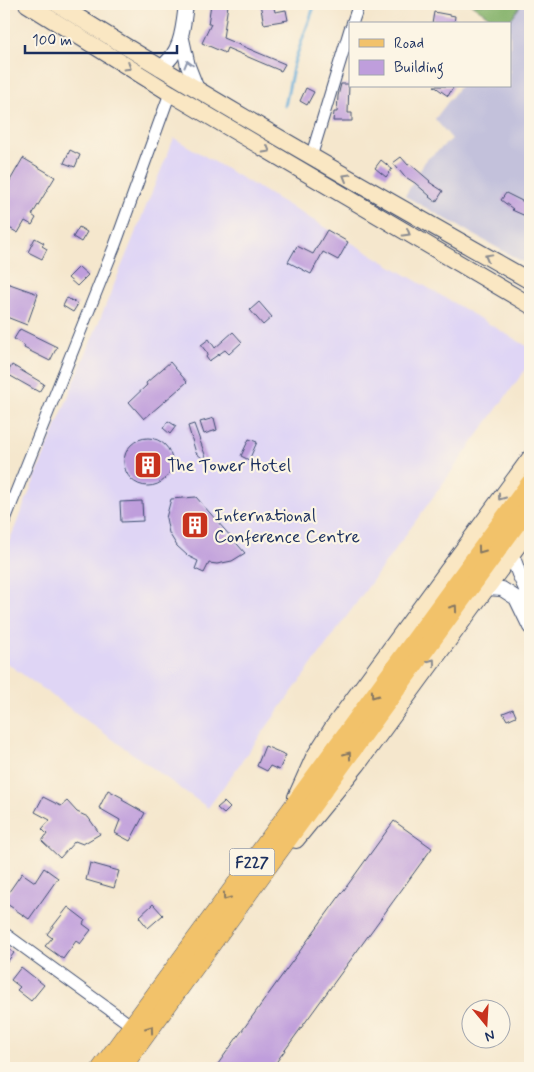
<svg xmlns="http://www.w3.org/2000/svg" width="534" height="1072" font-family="Mynerve,sans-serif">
<rect width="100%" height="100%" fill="#fcf5e5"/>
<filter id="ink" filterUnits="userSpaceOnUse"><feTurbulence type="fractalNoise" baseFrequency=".02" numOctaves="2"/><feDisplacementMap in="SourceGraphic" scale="10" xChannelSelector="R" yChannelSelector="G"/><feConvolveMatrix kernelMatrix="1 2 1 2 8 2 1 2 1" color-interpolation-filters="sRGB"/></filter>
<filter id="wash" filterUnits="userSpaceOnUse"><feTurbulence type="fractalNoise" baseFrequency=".0096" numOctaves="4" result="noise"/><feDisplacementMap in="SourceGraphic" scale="20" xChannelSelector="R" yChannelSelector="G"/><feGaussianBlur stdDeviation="1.12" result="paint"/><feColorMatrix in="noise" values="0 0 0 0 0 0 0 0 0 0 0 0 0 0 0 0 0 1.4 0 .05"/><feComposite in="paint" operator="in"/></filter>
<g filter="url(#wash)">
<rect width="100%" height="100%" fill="#f5e7cd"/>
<path fill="#dfd5f5" d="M174 138 530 348V363L208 808 4 661V554Z"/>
<path fill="#c3c1db" d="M522 4H530V266L405 196 426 160 452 139 435 119 460 86H510V24H507Z"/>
<path fill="#84b26b" stroke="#507064" d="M471 4H522L507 24H500Z"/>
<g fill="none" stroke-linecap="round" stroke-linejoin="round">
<path stroke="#61abd9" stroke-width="3" d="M285 106 294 63 315 4"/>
</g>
<g id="blocks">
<g fill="#bf9edc">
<path d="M211 4 228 5 223 38 285 64 281 71 227 48 225 53 202 43 211 24H208Z"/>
<path d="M260 4H273L275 12 286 10 288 20 264 24Z"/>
<path d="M434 12 455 16 454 24H432Z"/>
<path d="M341 84H349L348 113H352V121H333L334 112H337L338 96Z"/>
<path d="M434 86H454L448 96Z"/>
<path d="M306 88 314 92 307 105 300 101Z"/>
<path d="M70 150 80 155 75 167 64 163Z"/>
<path d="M401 157 408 165 410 164 430 181 429 182 443 191 436 202 429 197 430 196 415 183 404 176 393 163Z"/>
<path d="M23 158 55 177 32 215 36 218 32 225 25 221 18 233 4 225V191Z"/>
<path d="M381 160 392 169 386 177 375 168Z"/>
<path d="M506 193 530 205V218L512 210 513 209 501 200Z"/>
<path d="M79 227 87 232 81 242 73 237Z"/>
<path d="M327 230 348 242 338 260 323 252 311 274 288 262 297 246 313 254Z"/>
<path d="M35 238 44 243 42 246 47 249 42 259 28 252Z"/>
<path d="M79 267 88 275 77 286 68 278Z"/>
<path d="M7 283 38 294 27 325 4 316V286L6 287Z"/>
<path d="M67 298 78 304 73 312 63 306Z"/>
<path d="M259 302 272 317 263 325 250 310Z"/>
<path d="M20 329 57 347 50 361 24 348 25 346 14 339Z"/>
<path d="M233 332 242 342 229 354 225 350 209 361 206 357 208 354 201 345 209 339 215 348Z"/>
<path d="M170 362 187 382 144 419 129 402 147 385 146 383Z"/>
<path d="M12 365 44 384 39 392 7 374Z"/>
<path d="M214 418 217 430 204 434 200 422Z"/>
<path d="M168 421 176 426 170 434 163 428Z"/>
<path d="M194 424 208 463 196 453 188 426Z"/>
<circle cx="148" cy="462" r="24"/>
<path d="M249 439 257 442 249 460 241 456Z"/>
<path d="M196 497 245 553 232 561 217 564 209 563 204 573 195 569 198 561 188 556 177 546 169 533 166 518 171 499Z"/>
<path d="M142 501 143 521 121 522 120 502Z"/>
<path d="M513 709 516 716 507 720 503 713Z"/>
<path d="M265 746 286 755 279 770 270 766 267 771 257 766Z"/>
<path d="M108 790 123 798 122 800 145 813 130 841 115 833 120 820 99 808Z"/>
<path d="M43 797 61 806 67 801 77 812 88 817 100 834 83 844 75 841 60 858 42 841 47 834 42 829 50 820 35 812Z"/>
<path d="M224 802 230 808 224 814 217 808Z"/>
<path d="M394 821 432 848 272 1068H215Z"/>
<path d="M90 863 119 871 114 888 86 880Z"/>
<path d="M44 868 58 878 29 919 4 902V899L22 873 35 882Z"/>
<path d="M153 904 163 915 148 928 139 917Z"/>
<path d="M68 907 85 920 83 924 91 930 80 944 76 941 63 959 45 946 52 938 47 934Z"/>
<path d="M4 945 14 953 4 966Z"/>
<path d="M21 967 44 985 31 1001 17 990 20 987 11 980Z"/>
</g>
</g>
</g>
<g filter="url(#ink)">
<use href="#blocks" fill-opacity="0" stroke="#3c4b6f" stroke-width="1"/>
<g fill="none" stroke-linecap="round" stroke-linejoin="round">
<g stroke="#3c4b6f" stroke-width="13">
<g id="minor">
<path d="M352 24 359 4"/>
<path d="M311 157 350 29"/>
<path d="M4 522 115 245 170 93"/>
<path d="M4 933 132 1026"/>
</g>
</g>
<g stroke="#3c4b6f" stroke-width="16">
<g id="tertiary">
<path d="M182 39 188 66 197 89"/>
<path d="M160 68C182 53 183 28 186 4"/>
<path d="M512 555 519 574 530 598"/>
<path d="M486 588 502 589 516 598 530 627"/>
</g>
</g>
<g stroke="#3c4b6f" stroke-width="18">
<g id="secondary">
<path d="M27 4 170 93 530 305"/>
<path d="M57 4C212 101 371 191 530 281"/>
<path d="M296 797 314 757 333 727 530 458"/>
<path d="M296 840 358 764 530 529"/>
</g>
</g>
<g stroke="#3c4b6f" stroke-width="19">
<g id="primary">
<path d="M101 1068 530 483"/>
<path d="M122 1068 530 505"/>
</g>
</g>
<use href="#minor" stroke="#fff" stroke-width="11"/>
<use href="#tertiary" stroke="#fff" stroke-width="14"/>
<use href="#secondary" stroke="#fae7c3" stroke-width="16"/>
<use href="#primary" stroke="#f2c26a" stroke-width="18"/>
</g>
<defs><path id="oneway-chevron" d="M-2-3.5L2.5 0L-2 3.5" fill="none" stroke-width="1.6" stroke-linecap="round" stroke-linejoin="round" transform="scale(1.25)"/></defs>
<use stroke="#8d97ae" href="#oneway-chevron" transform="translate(188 64) rotate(-105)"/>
<g stroke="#8a8b90">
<use href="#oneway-chevron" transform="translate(128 67) rotate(32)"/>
<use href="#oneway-chevron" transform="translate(267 150) rotate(30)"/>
<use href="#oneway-chevron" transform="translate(346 177) rotate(-150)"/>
<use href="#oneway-chevron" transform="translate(407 233) rotate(30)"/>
<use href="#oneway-chevron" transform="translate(488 257) rotate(-151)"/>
<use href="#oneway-chevron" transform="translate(501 497) rotate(126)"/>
<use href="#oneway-chevron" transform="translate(432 662) rotate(-54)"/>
</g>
<g stroke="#867864">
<use href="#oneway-chevron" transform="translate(481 550) rotate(126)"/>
<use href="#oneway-chevron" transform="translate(454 608) rotate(-54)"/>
<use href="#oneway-chevron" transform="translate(374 695) rotate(126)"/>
<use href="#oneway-chevron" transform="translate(348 755) rotate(-54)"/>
<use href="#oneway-chevron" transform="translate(226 897) rotate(126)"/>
<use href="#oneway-chevron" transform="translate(150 1029) rotate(-54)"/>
</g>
</g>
<defs>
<g id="building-square" transform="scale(1.4375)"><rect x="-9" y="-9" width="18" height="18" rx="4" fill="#c8321e" stroke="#fcf5e5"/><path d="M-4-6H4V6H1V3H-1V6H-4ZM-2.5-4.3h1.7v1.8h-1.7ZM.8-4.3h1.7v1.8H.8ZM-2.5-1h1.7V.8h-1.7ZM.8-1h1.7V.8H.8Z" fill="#fff"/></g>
</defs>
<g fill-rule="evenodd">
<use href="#building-square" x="148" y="465"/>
<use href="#building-square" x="195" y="525"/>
</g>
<g text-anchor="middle" stroke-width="4.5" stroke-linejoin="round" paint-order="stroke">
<rect fill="#fcf5e5" stroke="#5e6a86" stroke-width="1" x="229.5" y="848.5" width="45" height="27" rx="4"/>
<g font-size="16" font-weight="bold" fill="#1b2f5e">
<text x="252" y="868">F227</text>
</g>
<g font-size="18" fill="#1b2f5e" stroke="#fcf5e5" text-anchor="start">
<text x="167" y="471">The Tower Hotel</text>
<text x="214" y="521">International<tspan x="214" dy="21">Conference Centre</tspan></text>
</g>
</g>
<rect width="534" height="1072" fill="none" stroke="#fcf5e5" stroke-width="20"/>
<rect x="349" y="22" width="162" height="65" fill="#fcf5e5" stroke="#a2a6af"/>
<rect x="359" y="39" width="25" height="8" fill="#f2c26a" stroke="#a2a6af"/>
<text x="394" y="48" font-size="15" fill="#1b2f5e">Road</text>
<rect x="359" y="60" width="25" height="15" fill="#bf9edc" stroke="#a2a6af"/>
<text x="394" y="72" font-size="15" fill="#1b2f5e">Building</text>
<g transform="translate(486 1024) rotate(162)"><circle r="24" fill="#fcf5e5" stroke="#a2a6af"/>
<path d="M0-4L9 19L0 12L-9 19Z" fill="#c8321e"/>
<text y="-8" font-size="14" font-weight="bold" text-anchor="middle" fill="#1b2f5e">N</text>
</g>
<path d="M25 45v8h152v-8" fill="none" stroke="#1b2f5e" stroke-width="2.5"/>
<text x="32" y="45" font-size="15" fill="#1b2f5e" stroke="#fcf5e5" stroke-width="4" paint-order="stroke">100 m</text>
</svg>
